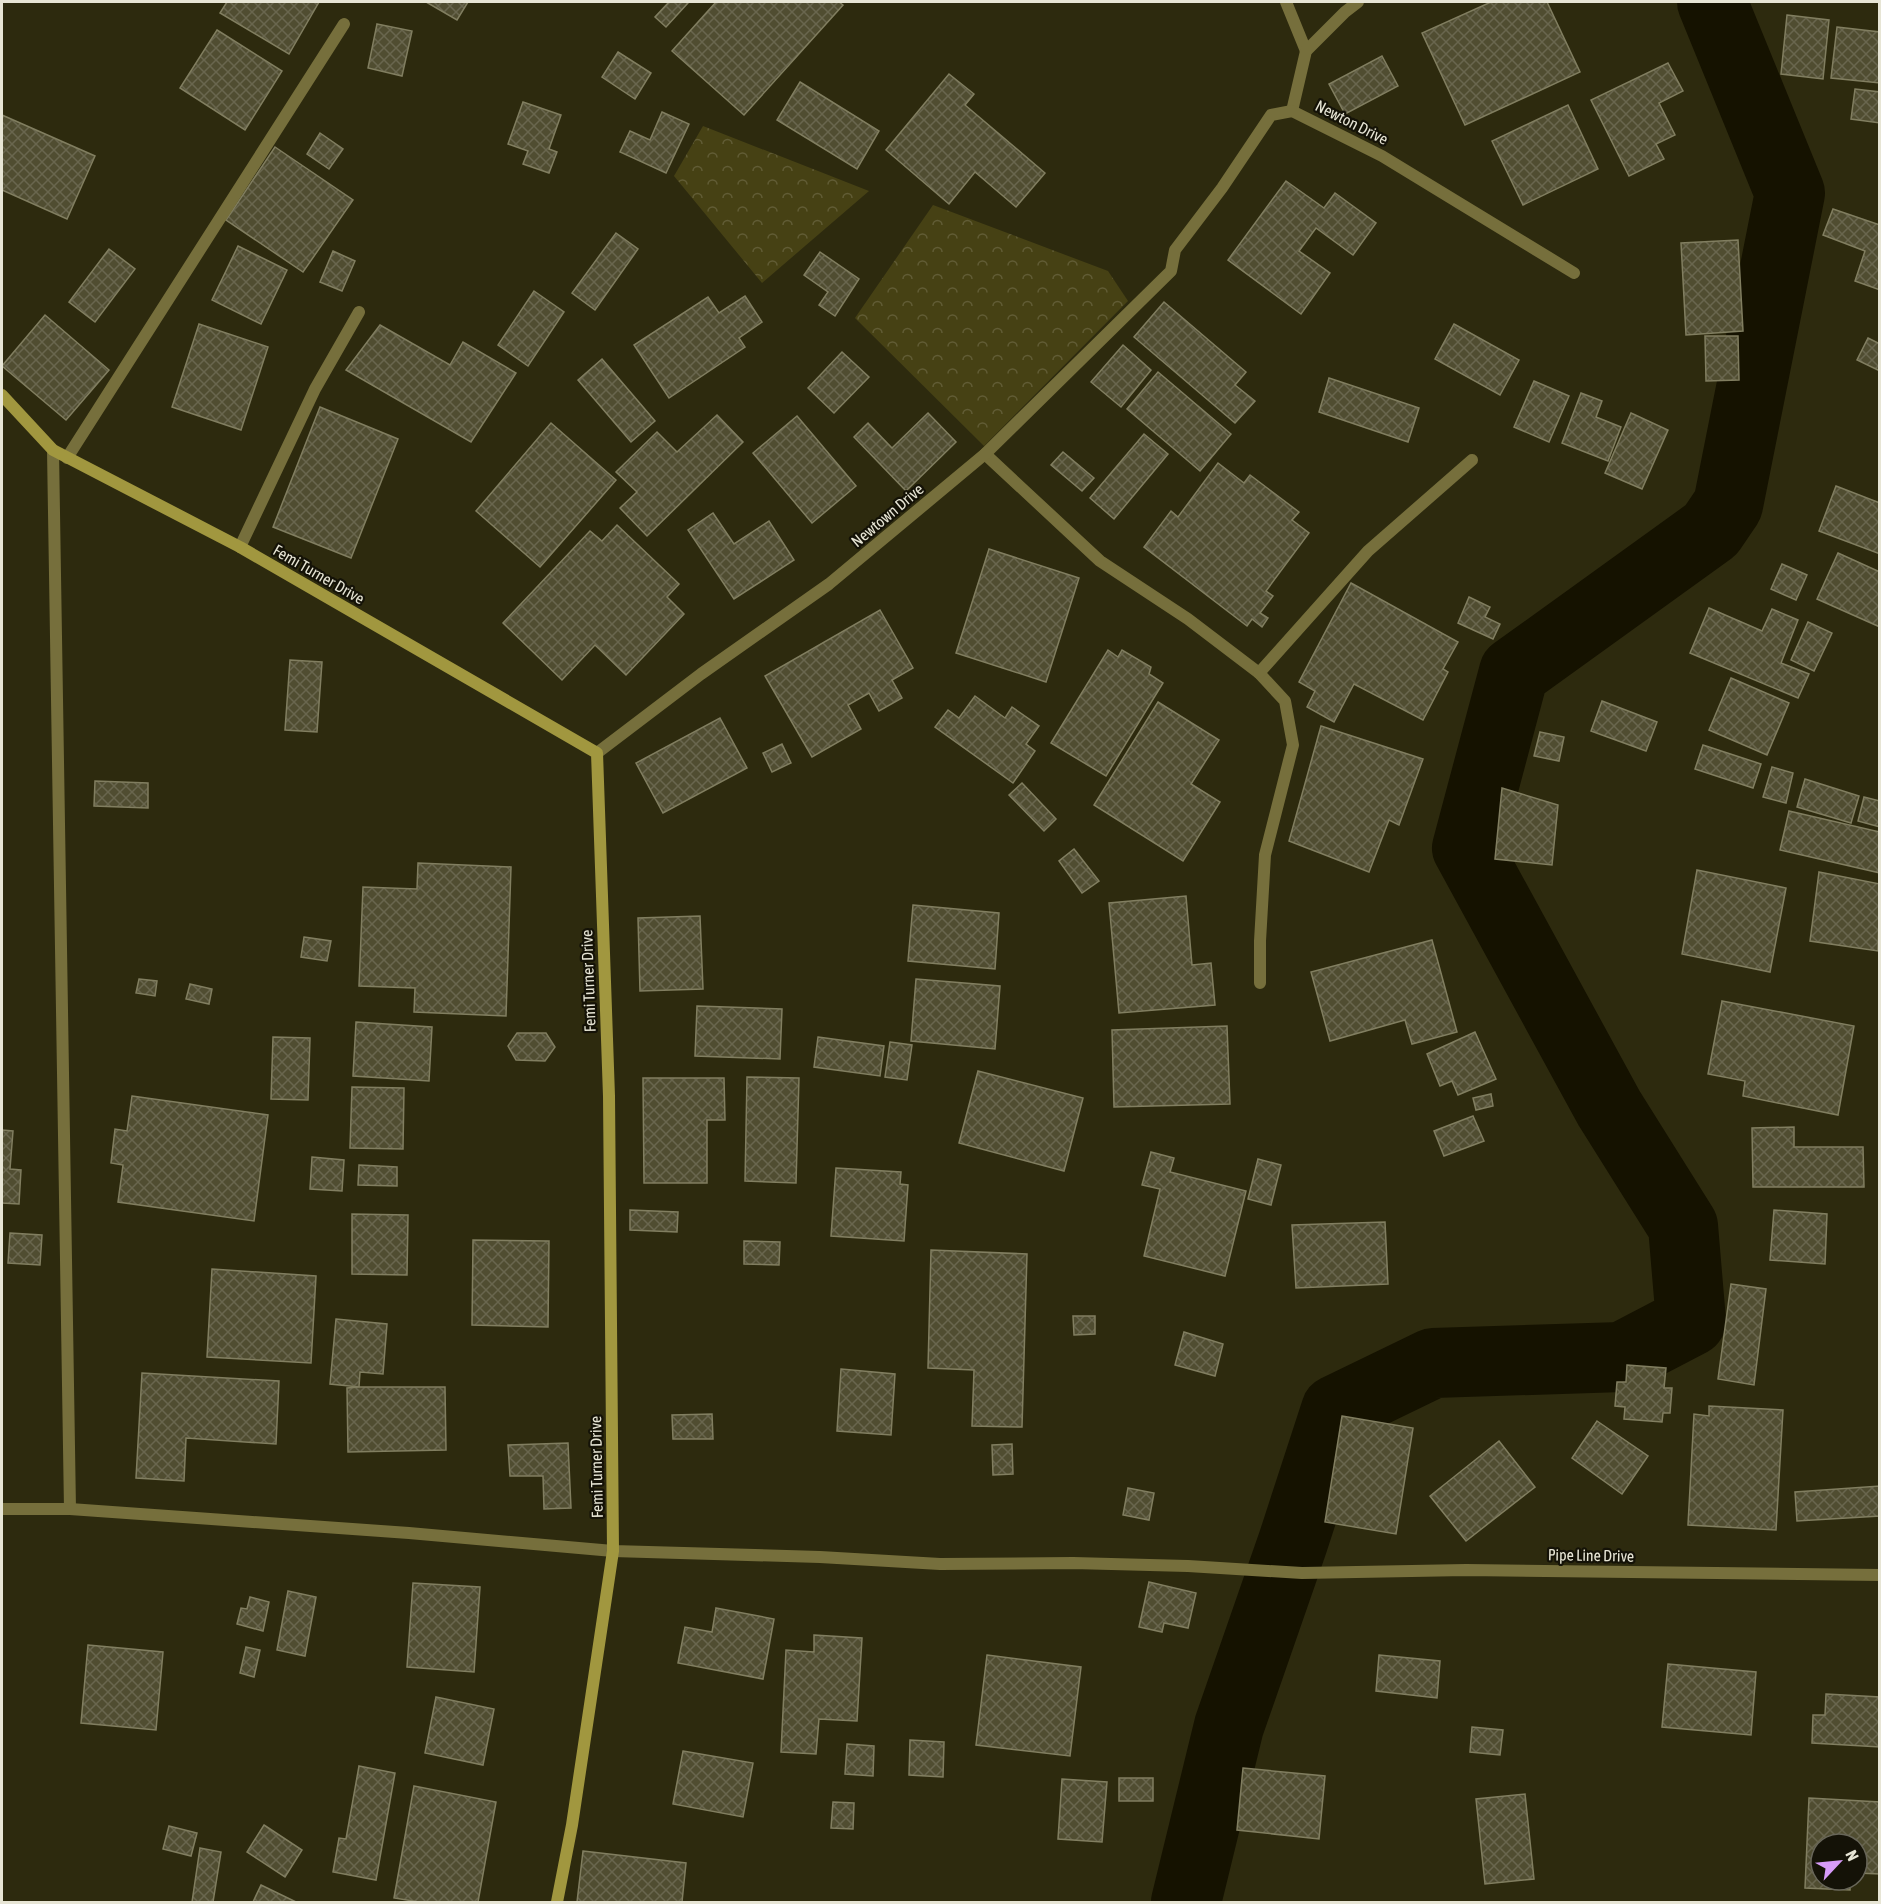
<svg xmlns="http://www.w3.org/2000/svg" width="1881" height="1904" font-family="'Asap Condensed',sans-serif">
<defs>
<pattern id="park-crowns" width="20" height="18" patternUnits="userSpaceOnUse" patternTransform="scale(1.5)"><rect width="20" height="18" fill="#464114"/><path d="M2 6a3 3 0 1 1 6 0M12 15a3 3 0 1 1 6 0" fill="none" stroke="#615c35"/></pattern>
<pattern id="building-cross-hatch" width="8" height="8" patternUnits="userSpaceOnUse" patternTransform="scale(1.5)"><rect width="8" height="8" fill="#504d31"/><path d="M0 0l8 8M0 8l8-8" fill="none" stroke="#69664e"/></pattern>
</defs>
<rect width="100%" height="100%" fill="#2d2a0e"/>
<g fill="url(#park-crowns)">
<path d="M703 126 869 191 762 283 674 176Z"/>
<path d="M933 205 1108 271 1128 301 984 446 855 318Z"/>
</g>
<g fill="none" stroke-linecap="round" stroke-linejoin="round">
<path stroke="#151200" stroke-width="70" d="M1186 1902 1229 1726 1293 1542 1336 1410 1433 1363 1622 1357 1691 1321 1683 1226 1609 1108 1467 848 1514 672 1711 530 1728 505 1790 193 1712 2"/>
</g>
<g fill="url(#building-cross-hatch)" stroke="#817e60" stroke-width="1.5">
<path d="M227 2H319L289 54 220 13Z"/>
<path d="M426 2H468L457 20Z"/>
<path d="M669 2H686L688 3 666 27 655 17Z"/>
<path d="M716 2H839L843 5 744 115 672 51Z"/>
<path d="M1491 2H1547L1580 72 1465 125 1422 33Z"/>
<path d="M1787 15 1829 20 1823 79 1781 74Z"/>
<path d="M377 24 412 31 402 76 368 68Z"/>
<path d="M1837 27 1880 32V83L1831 78Z"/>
<path d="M217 30 282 71 245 130 180 88Z"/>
<path d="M618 52 651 73 635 99 602 77Z"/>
<path d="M1382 56 1398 86 1345 114 1329 84Z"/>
<path d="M1668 63 1683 91 1659 103 1675 135 1656 144 1664 159 1629 176 1591 100Z"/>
<path d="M949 74 974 94 965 105 1045 173 1016 207 975 172 949 204 886 150Z"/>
<path d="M800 82 879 131 857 169 777 120Z"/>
<path d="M1855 89 1880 92V123L1851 119Z"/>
<path d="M523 102 561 115 549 149 557 152 549 173 523 164 528 151 508 144Z"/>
<path d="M1568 105 1598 169 1523 205 1492 141Z"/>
<path d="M662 112 689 124 666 173 620 152 630 131 650 140Z"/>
<path d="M2 115 95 156 67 219 2 190Z"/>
<path d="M320 133 343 149 329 169 307 154Z"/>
<path d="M275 147 353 200 303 272 226 220Z"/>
<path d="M1286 181 1324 208 1335 193 1376 223 1353 255 1316 228 1299 251 1330 273 1301 314 1228 260Z"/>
<path d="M1833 209 1880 225V290L1855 281 1865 251 1823 235Z"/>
<path d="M616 233 638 249 595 310 572 293Z"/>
<path d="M1738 240 1743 331 1686 335 1681 243Z"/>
<path d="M238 246 287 270 261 324 212 300Z"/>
<path d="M109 249 135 269 95 322 69 302Z"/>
<path d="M333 251 355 261 342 291 320 282Z"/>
<path d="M820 252 859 279 835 316 819 305 828 292 804 275Z"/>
<path d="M534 291 564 312 528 366 498 345Z"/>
<path d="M745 296 762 322 739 338 745 347 669 398 634 345 708 297 719 313Z"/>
<path d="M1164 302 1246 372 1235 385 1255 401 1235 423 1134 337Z"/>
<path d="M45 315 109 370 66 420 2 366Z"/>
<path d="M199 324 268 347 241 430 172 407Z"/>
<path d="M1454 324 1519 360 1500 395 1435 359Z"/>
<path d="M380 325 450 365 463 342 516 373 471 442 346 370Z"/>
<path d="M1705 336H1738L1739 380 1706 381Z"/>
<path d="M1868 338 1880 344V371L1857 360Z"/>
<path d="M1123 345 1151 370 1121 407 1091 382Z"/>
<path d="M842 352 869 377 834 413 808 388Z"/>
<path d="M602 359 655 421 631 442 578 380Z"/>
<path d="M1158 372 1231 434 1200 471 1127 409Z"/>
<path d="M1329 378 1419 408 1408 442 1319 412Z"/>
<path d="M1534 381 1569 396 1549 442 1514 427Z"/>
<path d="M1581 393 1602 401 1596 417 1621 427 1608 461 1562 443Z"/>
<path d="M320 407 398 439 351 558 273 527Z"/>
<path d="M928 413 956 442 906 491 854 437 868 423 892 448Z"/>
<path d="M1631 413 1668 430 1642 489 1605 473Z"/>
<path d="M717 415 743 442 647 536 620 508 637 492 616 472 657 432 677 452Z"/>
<path d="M797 416 856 486 812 523 753 453Z"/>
<path d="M551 423 616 480 540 567 476 511Z"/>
<path d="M1144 434 1168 454 1114 519 1090 498Z"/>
<path d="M1063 452 1094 478 1082 491 1051 465Z"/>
<path d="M1218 463 1244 483 1250 475 1299 512 1292 520 1309 533 1266 591 1273 596 1260 613 1268 618 1262 627 1252 619 1247 626 1144 547 1171 511 1178 517Z"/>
<path d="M1836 486 1880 503V554L1819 531Z"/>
<path d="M713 513 734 544 769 521 794 560 734 599 688 530Z"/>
<path d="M617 525 679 584 667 597 684 614 626 675 595 645 562 680 503 623 590 531 602 541Z"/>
<path d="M989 549 1079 578 1046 682 956 653Z"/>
<path d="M1838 553 1880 572V627L1817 599Z"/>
<path d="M1782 564 1807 575 1796 600 1771 589Z"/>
<path d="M1351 583 1458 642 1443 669 1448 672 1423 720 1354 684 1334 722 1307 707 1315 691 1299 682Z"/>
<path d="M1469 597 1490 607 1485 617 1500 624 1493 639 1458 623Z"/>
<path d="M1709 608 1762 631 1772 609 1798 620 1781 663 1809 674 1798 698 1690 653Z"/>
<path d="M880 610 913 668 892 680 902 698 879 711 869 693 848 705 861 729 812 757 765 676Z"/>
<path d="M1808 622 1832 633 1814 671 1791 660Z"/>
<path d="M1108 650 1118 657 1122 650 1151 667 1149 674 1163 683 1106 776 1051 743Z"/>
<path d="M290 660 322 662 317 732 285 730Z"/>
<path d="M1731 678 1789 703 1767 755 1709 730Z"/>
<path d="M975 696 1005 718 1012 707 1039 726 1026 744 1035 751 1013 783 935 727 948 710 959 718Z"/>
<path d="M1602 701 1657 722 1646 751 1591 731Z"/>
<path d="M1158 702 1219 740 1191 784 1220 802 1183 861 1094 805Z"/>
<path d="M720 718 747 768 663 813 636 763Z"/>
<path d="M1321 726 1423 759 1399 825 1389 820 1369 872 1289 841Z"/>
<path d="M1540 732 1564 737 1559 761 1534 756Z"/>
<path d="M782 744 791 763 772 772 763 753Z"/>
<path d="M1703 745 1761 764 1753 788 1695 769Z"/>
<path d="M1772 767 1793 773 1786 803 1763 797Z"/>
<path d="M1805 779 1859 796 1851 823 1797 807Z"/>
<path d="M95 781 148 783V808L94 806Z"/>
<path d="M1022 783 1056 819 1044 831 1009 795Z"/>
<path d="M1502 788 1558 805 1552 865 1495 859Z"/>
<path d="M1864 797 1880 801V827L1858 821Z"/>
<path d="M1789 811 1880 832V873L1780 850Z"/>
<path d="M1074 849 1099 881 1082 893 1059 861Z"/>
<path d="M418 863 511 867 506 1016 414 1012 415 988 359 986 363 887 417 889Z"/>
<path d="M1697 870 1786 888 1770 972 1682 954Z"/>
<path d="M1819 872 1880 884 1878 951 1810 941Z"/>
<path d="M1186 896 1192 965 1211 963 1215 1005 1119 1013 1109 903Z"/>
<path d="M913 905 999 913 995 969 908 961Z"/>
<path d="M700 916 703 989 640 991 638 918Z"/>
<path d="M304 937 331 941 327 961 301 957Z"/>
<path d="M1432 940 1457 1032 1412 1044 1405 1020 1330 1041 1311 972Z"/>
<path d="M139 979 157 981 155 996 136 993Z"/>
<path d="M916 979 1000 986 995 1049 911 1041Z"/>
<path d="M190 984 212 989 209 1004 186 999Z"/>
<path d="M1722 1001 1854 1026 1838 1115 1743 1096 1745 1081 1708 1074Z"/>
<path d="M697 1006 782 1009 780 1059 695 1056Z"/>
<path d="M356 1022 432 1027 429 1081 353 1076Z"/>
<path d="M1227 1026 1230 1104 1114 1107 1112 1030Z"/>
<path d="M1475 1032 1496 1079 1458 1095 1452 1081 1440 1086 1427 1054Z"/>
<path d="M517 1033H546L555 1047 545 1061 516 1060 508 1046Z"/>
<path d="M273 1037 310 1038 308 1100 271 1099Z"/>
<path d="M818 1037 884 1046 880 1076 814 1067Z"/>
<path d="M890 1042 912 1045 907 1080 885 1077Z"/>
<path d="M978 1071 1083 1098 1064 1171 959 1143Z"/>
<path d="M747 1077 799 1078 796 1183 745 1181Z"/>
<path d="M643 1078H724L725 1120H707V1183H644Z"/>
<path d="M352 1087 404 1088 403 1149 350 1148Z"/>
<path d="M1491 1094 1493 1106 1476 1110 1473 1098Z"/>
<path d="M132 1096 268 1115 254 1221 118 1202 123 1165 111 1163 115 1129 127 1131Z"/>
<path d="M1473 1116 1484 1141 1444 1156 1434 1131Z"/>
<path d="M1794 1127V1147H1863L1864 1187H1753L1752 1128Z"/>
<path d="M2 1130 13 1131 10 1169 21 1170 19 1204 2 1203Z"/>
<path d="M1151 1152 1174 1158 1170 1172 1246 1191 1225 1276 1144 1256 1160 1189 1142 1185Z"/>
<path d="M312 1157 344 1160 342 1191 310 1189Z"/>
<path d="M1258 1159 1281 1165 1271 1205 1248 1199Z"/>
<path d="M359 1165 397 1167V1186L358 1185Z"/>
<path d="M836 1168 901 1172 900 1184 908 1185 904 1241 831 1236Z"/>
<path d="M630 1210 678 1212 677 1232 630 1230Z"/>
<path d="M1774 1210 1827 1214 1825 1264 1770 1260Z"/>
<path d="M352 1214 408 1215 407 1275 352 1274Z"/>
<path d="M1385 1222 1388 1284 1296 1288 1292 1225Z"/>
<path d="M10 1233 42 1235 40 1265 8 1263Z"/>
<path d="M473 1240 549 1241 548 1327 472 1325Z"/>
<path d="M744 1241 780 1242 779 1265 744 1264Z"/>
<path d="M931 1250 1027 1254 1022 1427 972 1426 974 1370 928 1368Z"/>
<path d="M212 1269 316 1276 311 1363 207 1357Z"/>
<path d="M1731 1284 1766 1289 1754 1385 1718 1379Z"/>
<path d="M1073 1316H1095V1334L1074 1335Z"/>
<path d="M336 1319 387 1324 383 1374 360 1372 359 1387 330 1384Z"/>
<path d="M1184 1332 1223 1344 1215 1376 1175 1365Z"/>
<path d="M1627 1365 1666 1368 1664 1388H1672L1670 1413H1663L1662 1422 1624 1419 1625 1407 1615 1406 1617 1382H1626Z"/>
<path d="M841 1369 895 1374 891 1435 837 1431Z"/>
<path d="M142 1373 279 1381 276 1444 186 1438 184 1481 136 1478Z"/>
<path d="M359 1387H445L446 1450 348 1452 347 1388Z"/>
<path d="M1709 1406 1783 1410 1776 1530 1688 1525 1694 1414 1709 1416Z"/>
<path d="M712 1414 713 1439H673L672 1415Z"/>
<path d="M1342 1416 1413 1428 1396 1534 1325 1522Z"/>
<path d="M1597 1421 1648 1456 1622 1494 1572 1458Z"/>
<path d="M1499 1441 1535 1487 1466 1541 1430 1496Z"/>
<path d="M568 1443 571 1508 544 1509 543 1476H510L508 1445Z"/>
<path d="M1012 1444 1013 1474 993 1475 992 1445Z"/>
<path d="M1880 1486V1516L1797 1521 1795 1492Z"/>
<path d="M1128 1488 1154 1493 1149 1520 1123 1515Z"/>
<path d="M1149 1582 1196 1593 1188 1628 1164 1623 1162 1632 1139 1627Z"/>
<path d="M413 1583 480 1587 474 1672 407 1667Z"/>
<path d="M288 1591 316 1597 305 1656 277 1650Z"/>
<path d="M250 1597 269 1602 263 1631 237 1624 241 1608 247 1609Z"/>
<path d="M716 1608 774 1619 763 1679 678 1663 685 1627 712 1632Z"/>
<path d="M814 1635 862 1638 857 1721 819 1719 816 1754 781 1752 786 1650 814 1652Z"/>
<path d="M88 1645 163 1652 156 1730 81 1723Z"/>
<path d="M246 1647 260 1650 254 1677 240 1673Z"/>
<path d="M987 1655 1081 1667 1070 1756 976 1745Z"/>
<path d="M1379 1655 1440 1661 1437 1698 1376 1691Z"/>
<path d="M1668 1664 1756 1672 1751 1735 1662 1727Z"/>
<path d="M1826 1694 1880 1697V1747L1812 1743 1813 1715H1825Z"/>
<path d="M436 1697 494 1709 483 1765 425 1753Z"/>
<path d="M1472 1727 1503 1730 1500 1755 1470 1752Z"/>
<path d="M910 1740 944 1742 943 1777 909 1775Z"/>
<path d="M847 1744 874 1746 873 1776 845 1774Z"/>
<path d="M683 1751 753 1763 743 1817 673 1804Z"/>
<path d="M359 1766 395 1773 376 1880 333 1872 339 1838 346 1839Z"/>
<path d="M1243 1768 1325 1776 1319 1839 1237 1830Z"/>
<rect x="1119" y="1778" width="34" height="23"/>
<path d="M1062 1779 1107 1782 1102 1842 1058 1839Z"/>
<path d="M414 1786 496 1802 478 1902H419L394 1898Z"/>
<path d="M1525 1794 1534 1879 1485 1884 1476 1799Z"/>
<path d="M1809 1798 1880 1802V1874L1857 1873V1844H1821V1880H1850V1890L1805 1888Z"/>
<path d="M833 1802 854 1803 853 1829 831 1828Z"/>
<path d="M264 1825 302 1850 285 1877 247 1852Z"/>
<path d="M169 1826 197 1833 191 1856 163 1849Z"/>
<path d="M200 1848 221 1852 213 1902H192Z"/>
<path d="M583 1851 686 1863 682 1902H577Z"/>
<path d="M261 1885 296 1902H253Z"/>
</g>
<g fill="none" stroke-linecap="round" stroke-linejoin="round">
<g stroke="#766f3c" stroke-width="12">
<path d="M1286 2 1306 51"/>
<path d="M1292 111 1306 51 1345 12 1358 2"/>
</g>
<g stroke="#766f3c" stroke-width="12">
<path d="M53 450 70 1509"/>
<path d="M985 454 1100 561 1188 619 1259 673 1285 701 1293 745 1265 855 1260 941V983"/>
<path d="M67 458 344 24"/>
<path d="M240 547 315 389 359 312"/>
<path d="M1259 673 1368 551 1472 460"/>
<path d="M597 753 701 674 829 584 985 454 1171 271 1175 250 1222 188 1271 115 1292 111 1382 156 1574 273"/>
<path d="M2 1509H70L409 1533 613 1551 820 1557 940 1564 1073 1563 1188 1566 1302 1573 1466 1570 1880 1575"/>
</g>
<path stroke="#a1973f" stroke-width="12" d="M2 395 53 450 240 547 597 753 609 1096 613 1551 572 1825 557 1902"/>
</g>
<g text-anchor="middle" stroke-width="4.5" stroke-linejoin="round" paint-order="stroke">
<g font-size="16" fill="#e7e5d5" stroke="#141207">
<text transform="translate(1352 122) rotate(27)" y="6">Newton Drive</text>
<text transform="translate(887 515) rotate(-40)" y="6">Newtown Drive</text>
<text transform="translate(319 574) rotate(30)" y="6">Femi Turner Drive</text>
<text transform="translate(588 981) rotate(-92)" y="6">Femi Turner Drive</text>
<text transform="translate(596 1467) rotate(-91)" y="6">Femi Turner Drive</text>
<text transform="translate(1591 1555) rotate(1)" y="6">Pipe Line Drive</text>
</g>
</g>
<rect width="1881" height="1904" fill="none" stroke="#e7e5d5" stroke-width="6"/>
<g transform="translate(1839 1862) rotate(64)"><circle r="28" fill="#141207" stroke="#686659" stroke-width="1.5"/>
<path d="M0-4.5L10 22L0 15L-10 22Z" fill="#d79bf9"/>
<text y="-9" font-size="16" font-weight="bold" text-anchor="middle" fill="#e7e5d5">N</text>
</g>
</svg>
